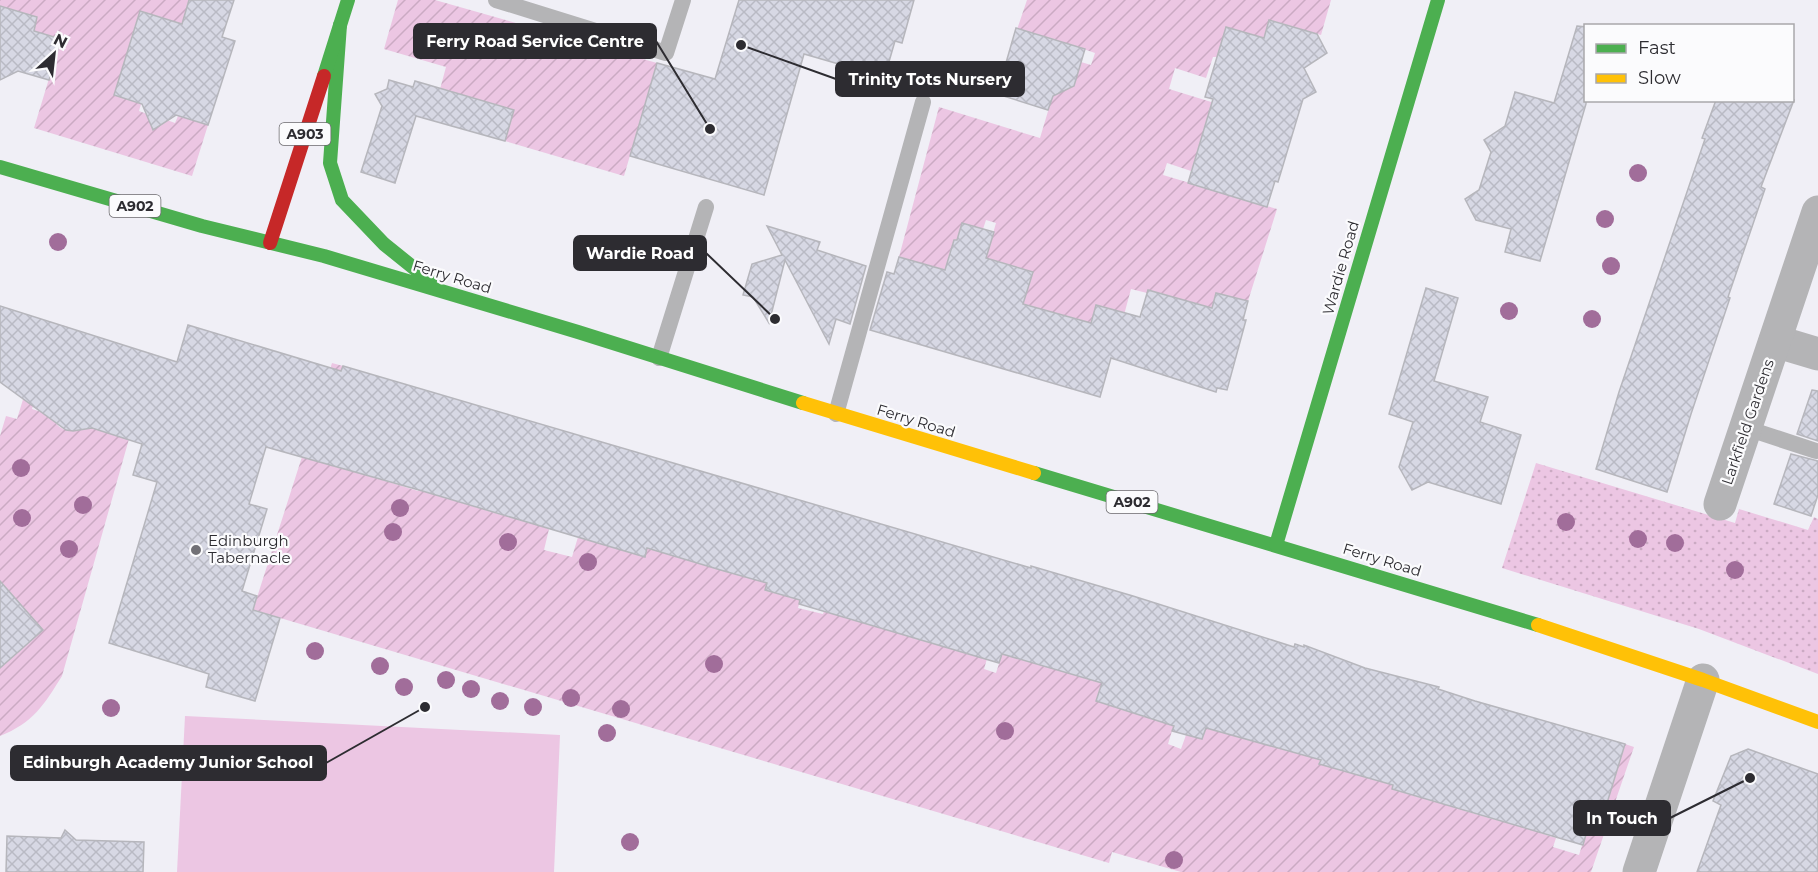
<svg xmlns="http://www.w3.org/2000/svg" width="1818" height="872" font-family="Montserrat,sans-serif">
<defs>
<pattern id="grass-dots" width="8" height="8" patternUnits="userSpaceOnUse" patternTransform="scale(1.5)"><rect width="8" height="8" fill="#ecc6e3"/><path d="M2 2h.1M6 6h.1" fill="none" stroke="#cbaac3" stroke-width="1.8" stroke-linecap="round"/></pattern>
<pattern id="garden-furrows" width="10" height="10" patternUnits="userSpaceOnUse" patternTransform="scale(1.5)"><rect width="10" height="10" fill="#ecc6e3"/><path d="M-1 1l2-2M0 10L10 0M9 11l2-2" fill="none" stroke="#cbaac3"/></pattern>
<pattern id="building-cross-hatch" width="8" height="8" patternUnits="userSpaceOnUse" patternTransform="scale(1.5)"><rect width="8" height="8" fill="#d7d8e4"/><path d="M0 0l8 8M0 8l8-8" fill="none" stroke="#b9bac4"/></pattern>
</defs>
<rect width="100%" height="100%" fill="#f0eff6"/>
<path fill="url(#grass-dots)" d="M1536 463 1735 523 1739 509 1808 530 1814 517 1818 519V674L1699 629 1502 568Z"/>
<g fill="url(#garden-furrows)" fill-rule="evenodd">
<path d="M0 0H189L182 24 140 11 130 41 157 50 125 60 114 95 141 104 139 111 147 114 150 122 160 125 167 120 175 123 178 116 208 125 192 176 34 128 61 39 34 31 37 17 0 6Z"/>
<path d="M398 0H435L657 63 624 176 505 141 514 110 439 93 446 67 384 49Z"/>
<path d="M1027 0H1331L1321 35 1270 20 1264 38 1226 27 1217 57H1213L1206 78 1175 68 1169 89 1234 109 1197 154 1191 171 1167 163 1163 175 1277 209 1248 301 1216 293 1211 310 1149 290 1147 293 1131 289 1117 341 1108 308 1096 305 1091 323 1022 306 1032 272 1015 267 1009 289 983 268 996 223 986 220 982 232 975 227 962 223 957 240H954L948 258V271L899 257 939 107 1040 138 1057 81 1074 85 1081 62 1091 65 1095 53 1069 44 1005 65Z"/>
<path d="M47 321 68 327 58 361 48 359 32 409 51 415C57 431 72 435 87 426L112 434 138 350 153 354 62 676C44 705 33 723 0 736V664H5L43 630 0 581V436L6 416 17 419Z"/>
<path d="M332 363 343 366 316 461 384 462 379 479 418 491 425 472 467 487 462 503 502 515 507 499 543 527 549 529 544 550 572 557 578 537 645 557 647 548 671 555 777 550 765 590 792 598 802 594 798 608 823 614 831 589 1146 604 1115 707 1130 712 1141 675 1185 688 1168 744 1181 749 1186 735 1202 739 1215 697 1329 731 1319 764 1351 773 1361 741 1403 753 1392 789 1421 798 1476 775 1465 811 1496 820 1507 785 1547 807 1540 833 1556 838 1553 847 1579 855 1590 821 1588 808 1604 813 1625 744 1634 747 1591 872H1181L1112 852 1109 863 253 610ZM995 631 1003 651 996 673 984 669Z"/>
</g>
<path fill="#ecc6e3" d="M185 716 560 735 554 872H177Z"/>
<g fill="url(#building-cross-hatch)" stroke="#b6b6bc" stroke-width="1.5">
<path d="M189 0H234L222 37 235 41 208 125 176 115 153 130 142 104 114 95 140 11 182 24Z"/>
<path d="M739 0H914L902 43 895 41 886 72 865 65 863 71 804 54 764 195 630 156 657 63 715 79Z"/>
<path d="M0 6 37 17 34 31 61 39 49 80 18 71 0 80Z"/>
<path d="M1269 20 1317 34 1327 53 1304 68 1316 92 1303 99 1278 182 1275 181 1267 207 1188 183 1213 99 1205 97 1226 27 1264 38Z"/>
<path d="M1577 26 1586 27V104L1540 261 1505 252 1511 229 1476 220 1465 199 1479 190 1491 152 1484 140 1505 126 1515 92 1554 103Z"/>
<path d="M1016 28 1085 49 1074 86 1053 96 1048 110 997 94Z"/>
<path d="M389 80 413 87 415 81 514 110 505 141 416 116 395 183 361 172 382 106 375 94 387 89Z"/>
<path d="M1716 100H1794L1761 187 1765 189 1728 297 1730 298 1691 414 1667 492 1596 469 1619 392 1705 139 1702 138Z"/>
<path d="M962 223 994 232 986 258 1033 272 1023 304 1091 323 1096 305 1140 317 1148 290 1212 308 1216 293 1248 301 1243 320H1246L1227 390 1217 388 1216 392 1111 358 1100 397 870 330 887 272 894 274 899 257 945 270 954 240H957Z"/>
<path d="M767 226 820 242 817 250 866 266 850 324 836 319 829 344 785 260 769 323 753 297 743 295 752 264 782 255Z"/>
<path d="M1426 288 1458 298 1434 381 1488 397 1480 422 1521 435 1501 504 1428 482 1412 490 1399 467 1413 422 1389 414Z"/>
<path d="M0 306 177 362 188 325 341 371 343 366 1031 568V566L1133 596 1294 647 1295 644 1304 647V645L1365 668 1439 687 1438 689 1475 701 1625 744 1604 813 1593 810 1583 845 1392 789 1393 785 1319 764 1321 760 1206 728 1202 739 1172 731 1174 726 1096 701 1102 683 1002 654 999 663 799 604 800 600 765 590 767 583 724 571 647 548 645 557 419 490 266 447 249 504 267 509 242 591 257 596 253 610 280 618 255 701 206 687 209 674 109 643 157 482 133 475 142 444 92 428 73 431 66 430 0 382Z"/>
<path d="M1812 390 1818 391V441L1797 434Z"/>
<path d="M1791 454 1818 461V495L1811 516 1774 504Z"/>
<path d="M0 581 43 630 0 668Z"/>
<path d="M1748 749 1818 774V872H1697L1721 805 1713 801 1731 756Z"/>
<path d="M65 830 76 840 144 842 143 872H6L7 836 61 838Z"/>
</g>
<g fill="none" stroke-linecap="round" stroke-linejoin="round">
<g stroke="#b4b4b6" stroke-width="16">
<path d="M496 0 666 53 683 0"/>
<path d="M659 358 706 207"/>
<path d="M836 414 923 102"/>
<path d="M1746 428 1816 451"/>
</g>
<g stroke="#b4b4b6" stroke-width="33">
<path d="M1775 341 1818 354"/>
<path d="M1720 504 1818 212"/>
<path d="M1639 872 1703 680"/>
</g>
<g stroke="#4caf50" stroke-width="14">
<path d="M340 25 330 163 342 200 384 244 430 281"/>
<path d="M324 76 348 0"/>
<path d="M0 167 202 226 324 256 578 332 803 403"/>
<path d="M1034 473 1538 625"/>
<path d="M1276 545 1438 0"/>
</g>
<g stroke="#ffc107" stroke-width="14">
<path d="M803 403 1034 473"/>
<path d="M1538 625 1703 680 1818 722"/>
</g>
<path stroke="#c62828" stroke-width="14" d="M270 243 324 76"/>
</g>
<g fill="#a16d9a">
<circle cx="1638" cy="173" r="9"/>
<circle cx="1605" cy="219" r="9"/>
<circle cx="58" cy="242" r="9"/>
<circle cx="1611" cy="266" r="9"/>
<circle cx="1509" cy="311" r="9"/>
<circle cx="1592" cy="319" r="9"/>
<circle cx="21" cy="468" r="9"/>
<circle cx="83" cy="505" r="9"/>
<circle cx="400" cy="508" r="9"/>
<circle cx="22" cy="518" r="9"/>
<circle cx="1566" cy="522" r="9"/>
<circle cx="393" cy="532" r="9"/>
<circle cx="1638" cy="539" r="9"/>
<circle cx="508" cy="542" r="9"/>
<circle cx="1675" cy="543" r="9"/>
<circle cx="69" cy="549" r="9"/>
<circle cx="588" cy="562" r="9"/>
<circle cx="1735" cy="570" r="9"/>
<circle cx="315" cy="651" r="9"/>
<circle cx="714" cy="664" r="9"/>
<circle cx="380" cy="666" r="9"/>
<circle cx="446" cy="680" r="9"/>
<circle cx="404" cy="687" r="9"/>
<circle cx="471" cy="689" r="9"/>
<circle cx="571" cy="698" r="9"/>
<circle cx="500" cy="701" r="9"/>
<circle cx="533" cy="707" r="9"/>
<circle cx="111" cy="708" r="9"/>
<circle cx="621" cy="709" r="9"/>
<circle cx="1005" cy="731" r="9"/>
<circle cx="607" cy="733" r="9"/>
<circle cx="630" cy="842" r="9"/>
<circle cx="1174" cy="860" r="9"/>
</g>
<circle fill="#717076" stroke="#fbfbfd" stroke-width="2" cx="196" cy="550" r="6"/>
<g text-anchor="middle" stroke-width="4.5" stroke-linejoin="round" paint-order="stroke">
<g fill="#fbfbfd" stroke="#6b6a6e" stroke-width="1.5">
<rect x="279.5" y="123" width="51" height="22" rx="4.5"/>
<rect x="109.5" y="195" width="51" height="22" rx="4.5"/>
<rect x="1106.5" y="491" width="51" height="22" rx="4.5"/>
</g>
<g font-size="14" font-weight="bold" fill="#2d2c31">
<text x="305" y="139">A903</text>
<text x="135" y="211">A902</text>
<text x="1132" y="507">A902</text>
</g>
<g font-size="15" fill="#2d2c31" stroke="#fbfbfd">
<text transform="translate(1341 268) rotate(-74)" y="5">Wardie Road</text>
<text transform="translate(452 277) rotate(17)" y="5">Ferry Road</text>
<text transform="translate(916 421) rotate(17)" y="5">Ferry Road</text>
<text transform="translate(1748 422) rotate(-71)" y="5">Larkfield Gardens</text>
<text transform="translate(1382 560) rotate(17)" y="5">Ferry Road</text>
</g>
<g font-size="15" fill="#2d2c31" stroke="#fbfbfd" text-anchor="start">
<text x="208" y="546">Edinburgh<tspan x="208" dy="17">Tabernacle</tspan></text>
</g>
</g>
<path fill="none" stroke="#2d2c31" stroke-width="2" d="M710 129L656 41M741 45L836 79M775 319L706 253M425 707L326 763M1750 778L1670 818"/>
<g fill="#2d2c31" stroke="#fbfbfd" stroke-width="2">
<circle cx="710" cy="129" r="6"/>
<circle cx="741" cy="45" r="6"/>
<circle cx="775" cy="319" r="6"/>
<circle cx="425" cy="707" r="6"/>
<circle cx="1750" cy="778" r="6"/>
</g>
<g fill="#2d2c31" stroke="#2d2c31" stroke-width="2">
<rect x="414" y="24" width="242" height="34" rx="6"/>
<rect x="836" y="62" width="188" height="34" rx="6"/>
<rect x="574" y="236" width="132" height="34" rx="6"/>
<rect x="11" y="746" width="315" height="34" rx="6"/>
<rect x="1574" y="801" width="96" height="34" rx="6"/>
</g>
<g font-size="16" text-anchor="middle" font-weight="bold" fill="#fff">
<text x="535" y="47">Ferry Road Service Centre</text>
<text x="930" y="85">Trinity Tots Nursery</text>
<text x="640" y="259">Wardie Road</text>
<text x="168" y="768">Edinburgh Academy Junior School</text>
<text x="1622" y="824">In Touch</text>
</g>
<rect x="1584" y="24" width="210" height="78" fill="#fbfbfd" stroke="#a9a8ab" stroke-width="1.5"/>
<rect x="1596" y="44" width="30" height="9" fill="#4caf50" stroke="#a9a8ab" stroke-width="1.5"/>
<text x="1638" y="54" font-size="18" fill="#2d2c31">Fast</text>
<rect x="1596" y="74" width="30" height="9" fill="#ffc107" stroke="#a9a8ab" stroke-width="1.5"/>
<text x="1638" y="84" font-size="18" fill="#2d2c31">Slow</text>
<g transform="translate(54 54) rotate(27)" stroke="#fbfbfd" stroke-width="4.5" paint-order="stroke">
<path d="M0-4.5L10 22L0 15L-10 22Z" fill="#2d2c31"/>
<text y="-9" font-size="16" font-weight="bold" text-anchor="middle" fill="#2d2c31">N</text>
</g>
</svg>
